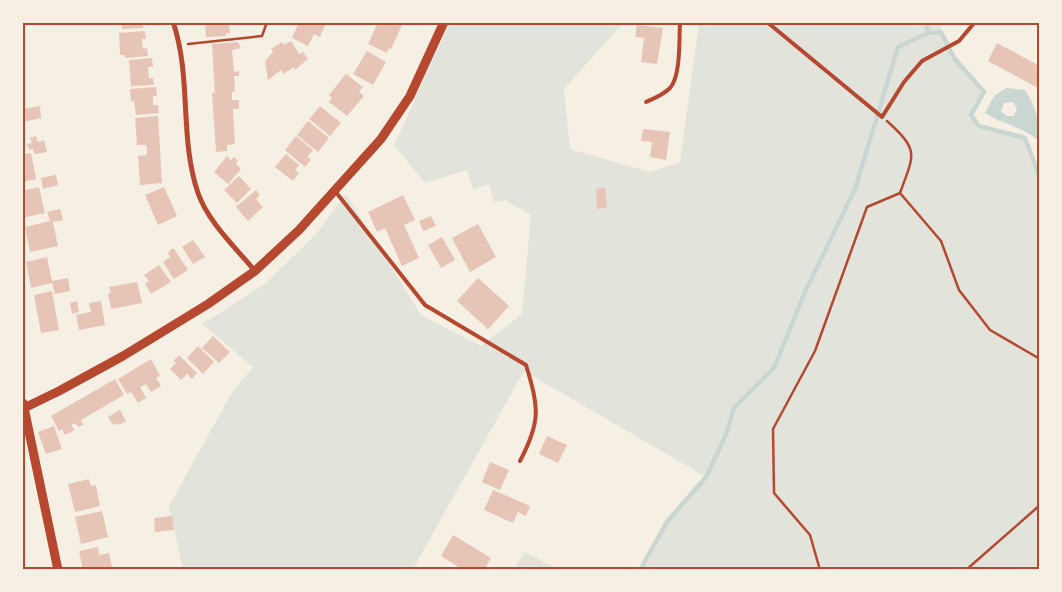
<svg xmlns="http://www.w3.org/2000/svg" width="1062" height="592" font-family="Rubik,sans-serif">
<rect width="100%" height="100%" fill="#f6efe4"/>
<g fill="#e2e4dc">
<path d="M450 23H623L564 89 570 149 650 172 680 162 699 23H940C942 50 967 72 984 92L971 116 979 126 1025 138 1040 178 1039 569H640L667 522 706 477 524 371 414 567 418 569H183L169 506 231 394 253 367 202 324 265 284 316 234 346 194 421 315 481 346 522 314 531 215 505 200 494 202 489 184 473 190 467 170 425 183 394 145Z"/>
<path d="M524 552 558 569H514Z"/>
</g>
<path fill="#c9d6d2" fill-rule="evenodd" d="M1006 88 1025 90C1036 107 1040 121 1039 142 1029 129 1000 123 985 113L994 96ZM1013 102 1017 109 1014 116H1007L1001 111 1004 103Z"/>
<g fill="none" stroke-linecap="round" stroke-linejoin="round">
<g stroke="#c9d6d2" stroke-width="4.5">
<path d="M926 22 928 33"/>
<path d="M640 570 667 522 706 477 726 435 734 408 774 368 805 292 855 189 898 47 928 33 941 32 954 58 984 92 971 115 979 126 1025 138 1040 178"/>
</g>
</g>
<g fill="#e6c5b7">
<path d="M122 22H143V28L122 29Z"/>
<path d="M205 22H229L230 33H226V36L206 37Z"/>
<path d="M299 22H320L325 25 320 37 314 34 308 46 292 38Z"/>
<path d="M378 22H396L402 25 391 49 389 48 387 53 368 44Z"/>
<path d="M637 25 663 28 657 64 641 62 644 38 635 37Z"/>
<path d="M145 31 146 39H142L143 49 147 48 148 56 125 58V55H120L119 33Z"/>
<path d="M291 41 299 54 303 52 308 59 295 70 294 67 283 74 281 70 268 80 265 61 273 52 271 49 282 42 284 45Z"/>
<path d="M238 42 241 48 232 50 234 72 239 71V76H234L235 91 232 92V100H239V109H233L235 144 227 145V151L216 152 212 93H215L212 44Z"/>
<path d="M997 43 1040 66 1038 88 988 61Z"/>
<path d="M367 51 386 62 373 85 353 74Z"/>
<path d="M152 58 153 67H148L149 78H153L154 85 131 86 129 60Z"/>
<path d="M346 74 363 87 359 92 364 96 347 116 329 102 332 98 329 95Z"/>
<path d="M156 87 157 96H153V105H158L159 113 136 115 134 101 131 102 130 89Z"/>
<path d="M40 106 41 118 23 122 22 109Z"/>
<path d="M320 106 341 123 330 136 309 119Z"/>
<path d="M158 116 162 183 140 185 138 156 147 155V150L146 145H137L135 118Z"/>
<path d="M308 121 329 138 318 152 297 135Z"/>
<path d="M643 129 670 132 666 160 650 157 652 142 641 141Z"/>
<path d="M36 136 38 142 44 140 47 152 34 154 33 149 29 150 27 144 32 143 30 138Z"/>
<path d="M296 136 313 150 307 157 311 160 305 167 285 150Z"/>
<path d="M31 153 36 179 22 182V154Z"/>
<path d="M286 154 299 165 295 170 299 173 293 181 275 167Z"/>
<path d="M227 156 231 160 234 157 238 161 236 164 241 169 228 184 214 172Z"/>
<path d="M56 175 58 185 43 189 41 178Z"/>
<path d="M239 176 251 189 237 203 224 190Z"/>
<path d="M39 187 45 213 22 218V191Z"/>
<path d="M164 187 177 216 158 225 145 195Z"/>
<path d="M605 188 607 208 597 209 596 189Z"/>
<path d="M256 190 260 195 256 199 263 207 248 221 236 207Z"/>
<path d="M403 195 415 220 404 225 419 258 402 266 385 228 377 232 368 212Z"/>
<path d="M60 209 63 220 53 222 58 246 30 252 25 227 50 221 47 212Z"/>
<path d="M431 216 436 226 423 231 419 221Z"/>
<path d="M478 224 496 257 470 272 452 238Z"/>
<path d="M442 237 455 260 441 268 428 245Z"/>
<path d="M193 240 205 257 193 264 182 247Z"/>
<path d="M171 249H174L188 270 174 279 163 262 170 257 168 254Z"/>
<path d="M47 257 52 281 68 278 70 291 55 294 52 283 31 288 26 262Z"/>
<path d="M159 265 171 282 151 294 145 284 149 281 144 275Z"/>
<path d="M478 278 509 306 488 329 457 301Z"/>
<path d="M137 282 142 303 111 309 108 293H111L109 287Z"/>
<path d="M52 291 59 330 41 333 34 295Z"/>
<path d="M77 301 79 312 72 314 70 303Z"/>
<path d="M101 301 105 325 79 330 76 315 91 312 89 303Z"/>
<path d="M213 336 230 352 219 363 202 348Z"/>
<path d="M198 346 214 362 203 374 187 358Z"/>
<path d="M179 355 197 373 192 379 187 374 181 380 170 369 176 363 173 361Z"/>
<path d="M151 359 160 376 156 378 161 386 151 392 146 384 140 387 146 398 138 403 131 392 127 394 118 379Z"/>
<path d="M115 379 124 395 81 420 83 425 78 427 75 423 71 425 75 430 65 435 62 429 59 431 51 416Z"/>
<path d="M120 410 126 421 119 425 118 423 113 425 108 417Z"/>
<path d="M54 426 62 449 46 454 38 432Z"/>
<path d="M547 436 567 445 558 463 539 454Z"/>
<path d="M490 462 509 470 500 490 482 482Z"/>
<path d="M89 479 91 486 96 485 100 506 75 512 68 484Z"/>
<path d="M493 490 530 506 526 516 518 512 513 523 484 510Z"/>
<path d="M102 511 108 537 81 544 75 517Z"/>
<path d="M172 516 174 530 155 532 154 518Z"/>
<path d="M453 535 491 558 484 570H463L441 556Z"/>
<path d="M98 547 99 555 109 553 112 567 83 570 79 551Z"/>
</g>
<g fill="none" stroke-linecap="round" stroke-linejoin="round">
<g stroke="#b5482f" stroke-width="2.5">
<path d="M188 44 262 36 267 22"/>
<path d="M887 121C920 151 914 154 900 193L941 241 959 290 990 330 1040 359"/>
<path d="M820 570 810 535 774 493 773 429 815 351 867 207 900 193"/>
<path d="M966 570 1040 505"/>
</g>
<g stroke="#b5482f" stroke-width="4">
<path d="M767 22 882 117 904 82 922 61 959 41 975 22"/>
<path d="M646 102C655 98 663 95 670 88 681 76 679 39 680 22"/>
<path d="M335 191 425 305 526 365C539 408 541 421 520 461"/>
</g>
<path stroke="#b5482f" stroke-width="5" d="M173 22C192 77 179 138 198 193 208 222 236 248 255 271"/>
<g stroke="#b5482f" stroke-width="9">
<path d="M23 403 58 570"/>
<path d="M24 408 59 391 123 356 208 304 255 271 299 230 381 139 410 96 444 22"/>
</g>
</g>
<rect width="1062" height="592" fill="none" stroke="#f6efe4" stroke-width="48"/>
<rect x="24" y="24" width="1014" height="544" fill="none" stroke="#b5482f" stroke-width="2"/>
</svg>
